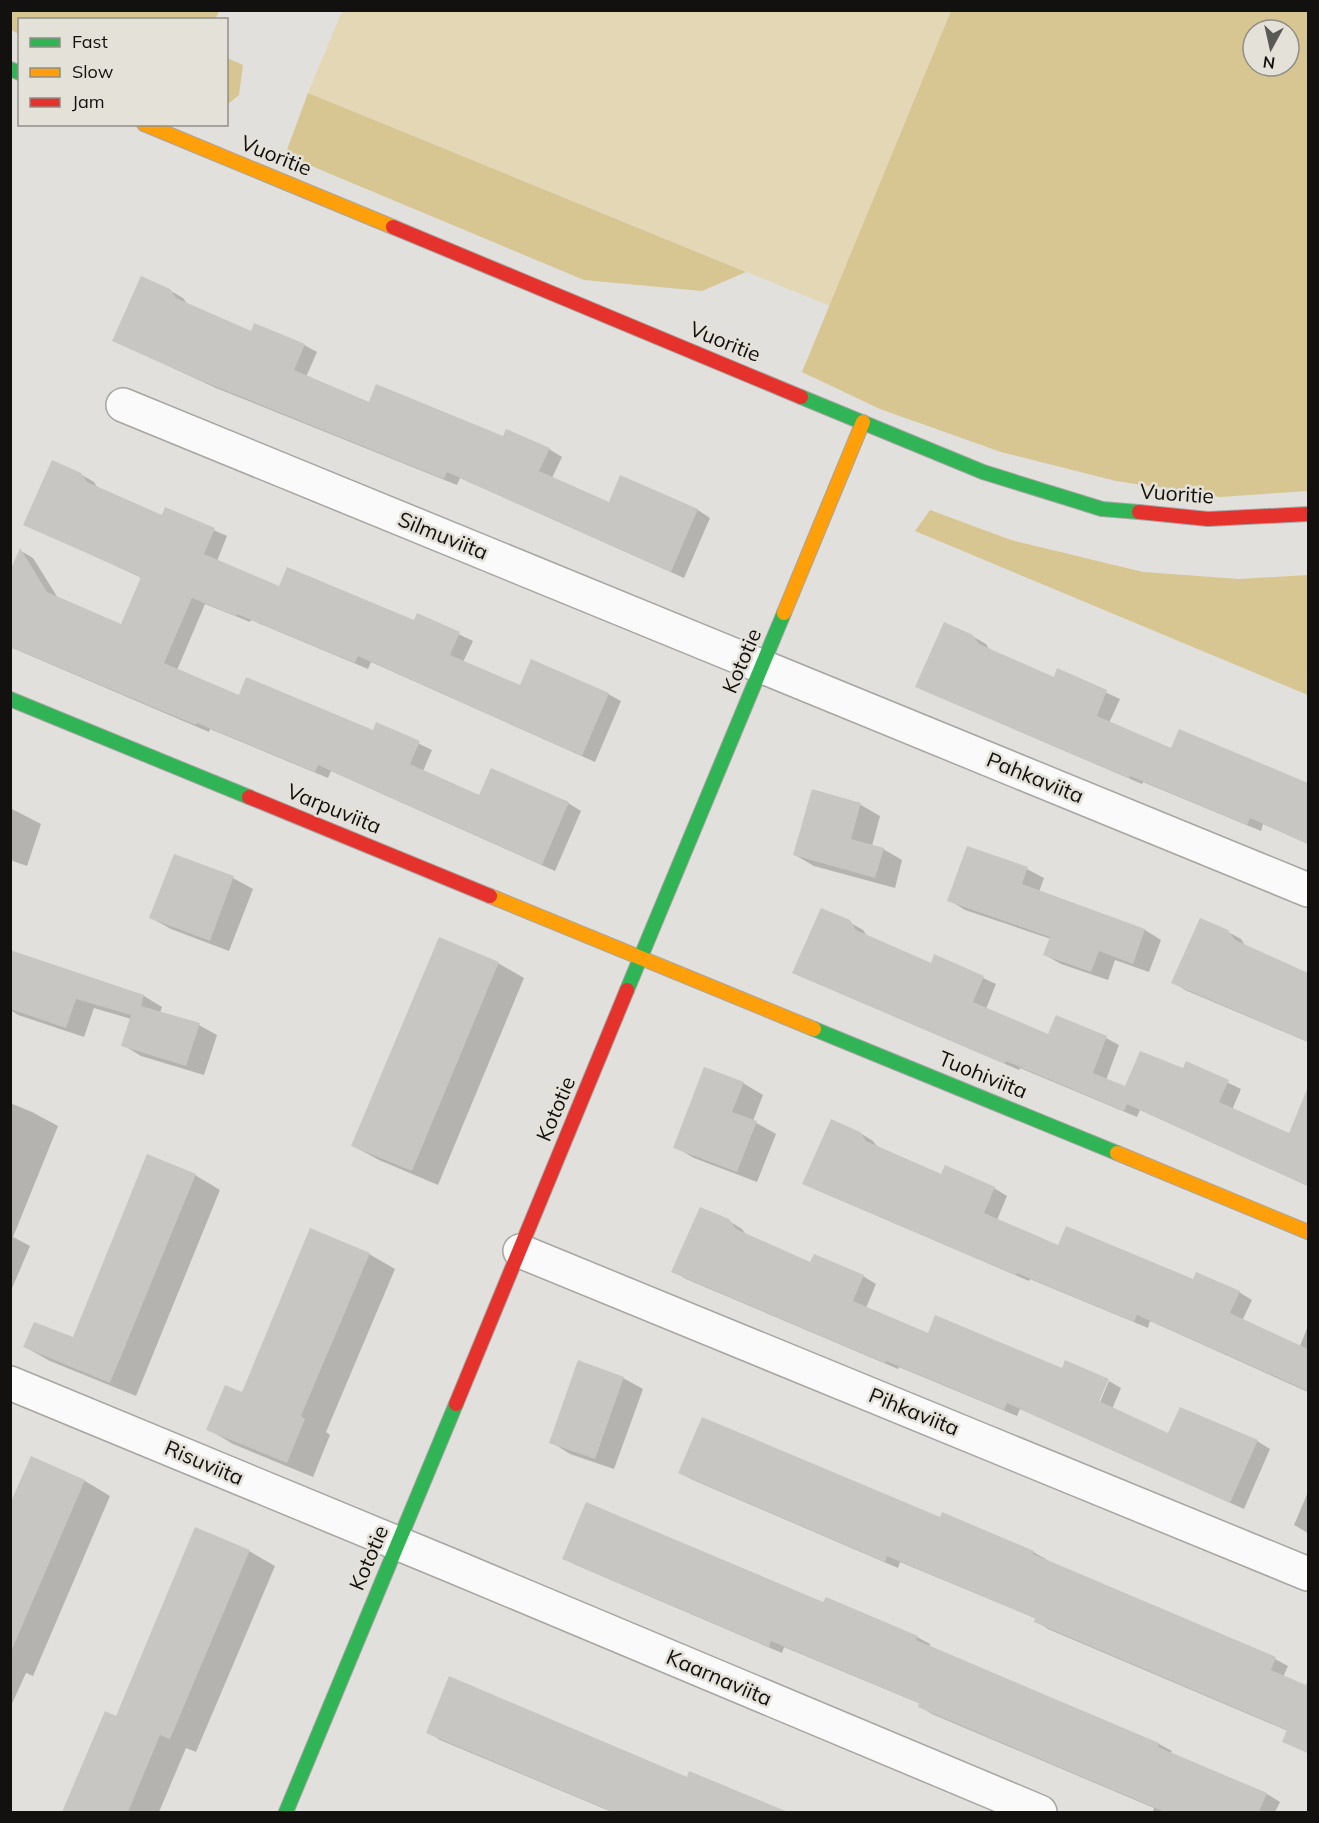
<svg xmlns="http://www.w3.org/2000/svg" width="1319" height="1823" font-family="Mulish,sans-serif">
<rect width="100%" height="100%" fill="#e1e0dc"/>
<path fill="#e3d7b6" d="M342 11H951L830 306 308 93Z"/>
<g fill="#d7c691" fill-rule="evenodd">
<path d="M10 11 11 10 219 11 215 20H20L19 34 11 30Z"/>
<path d="M951 11H1308V491L1220 497 1116 481 1001 452 880 409 802 372ZM1253 30H1289V66H1253Z"/>
<path d="M227 58 243 65 239 95 227 105Z"/>
<path d="M308 93 746 272 702 291 584 280 285 155Z"/>
<path d="M930 510 1011 540 1143 572 1239 579 1308 575V695L915 531Z"/>
</g>
<g fill="#0003">
<path d="M169 290 183 298 188 305 252 333 304 345 317 352 306 377 369 404 549 449 562 457 552 478 610 504 621 477 698 510 710 518 684 578 460 478 457 485 216 388 114 341Z"/>
<path d="M80 474 94 482 98 489 163 517 166 509 227 536 217 561 280 588 414 622 418 615 473 641 463 662 521 687 608 694 621 701 595 762 371 662 368 669 251 620 250 622 205 604 177 670 240 697 374 732 377 724 432 750 423 771 480 797 568 803 581 811 555 871 331 771 328 778 210 729 209 732 10 647 21 551 33 558 58 598 122 626 142 578 25 524Z"/>
<path d="M972 636 986 644 990 651 1055 679 1058 670 1120 699 1109 723 1172 750 1306 784 1308 780V844L1263 824 1261 831 1143 782 1142 784 930 693 917 686Z"/>
<path d="M813 791 861 805 880 816 872 846 883 849 902 860 895 888 814 866 795 855Z"/>
<path d="M10 808 41 824 27 866 10 860Z"/>
<path d="M967 848 1027 869 1044 878 1039 892 1145 930 1161 940 1149 972 1115 960 1108 980 1061 964 1045 955 1051 939 965 910 949 900Z"/>
<path d="M233 878 253 889 229 951 171 929 151 918Z"/>
<path d="M849 922 863 930 867 936 932 965 935 956 996 984 986 1009 1049 1036 1106 1038 1119 1045 1106 1080 1126 1088 1183 1070 1187 1063 1241 1089 1232 1110 1290 1135 1301 1109 1308 1112V1186L1140 1110 1137 1117 1020 1068 1019 1070 807 979Z"/>
<path d="M1228 932 1241 939 1246 947 1308 974V1042L1185 990 1173 982Z"/>
<path d="M10 952 144 996 162 1007 160 1013 199 1025 217 1035 204 1075 141 1056 123 1045 131 1019 94 1008 84 1037 18 1015 10 1010Z"/>
<path d="M498 963 524 978 438 1185 379 1160 353 1146Z"/>
<path d="M743 1083 763 1095 753 1121 776 1134 757 1182 694 1158 675 1147Z"/>
<path d="M10 1103 32 1112 58 1126 13 1237 30 1246 10 1293Z"/>
<path d="M860 1133 873 1141 878 1148 942 1176 994 1188 1007 1196 997 1220 1059 1247 1239 1292 1252 1300 1242 1321 1300 1346 1308 1326V1392L1150 1321 1148 1328 1030 1279 1029 1281 817 1190 804 1183Z"/>
<path d="M195 1175 220 1190 136 1396 50 1361 25 1347 73 1339Z"/>
<path d="M729 1221 742 1229 747 1236 811 1264 863 1276 876 1284 866 1308 1097 1409 1109 1381 1121 1388 1112 1409 1169 1435 1257 1441 1270 1449 1244 1509 1020 1409 1017 1416 899 1367 898 1369 686 1279 673 1271Z"/>
<path d="M369 1254 395 1269 326 1432 330 1435 313 1477 233 1444 208 1429 242 1394Z"/>
<path d="M623 1378 643 1389 614 1469 570 1454 551 1442Z"/>
<path d="M32 1458 85 1481 110 1496 33 1676 26 1673 10 1708V1507Z"/>
<path d="M680 1473 940 1519 1033 1552 1046 1559 1045 1561 1275 1659 1288 1666 1283 1677 1308 1687V1753L1284 1741 1288 1731 1048 1629 1036 1621 1037 1619 900 1562 898 1568 693 1480Z"/>
<path d="M1308 1492V1533L1294 1525Z"/>
<path d="M249 1551 275 1566 196 1752 186 1748 159 1812H64L106 1713 116 1718Z"/>
<path d="M564 1558 824 1604 917 1637 930 1644 929 1647 1159 1744 1172 1751 1170 1754 1267 1794 1280 1802 1275 1812H1156L1153 1811 1154 1808 932 1714 920 1707 921 1704 784 1647 782 1653 576 1565Z"/>
<path d="M428 1732 688 1779 784 1812H612L440 1740Z"/>
</g>
<g fill="#c7c6c3">
<path d="M141 276 170 289 176 298 251 331 254 323 305 344 294 370 369 402 376 384 503 436 506 429 550 448 539 471 609 502 620 475 698 509 671 572 447 472 444 479 202 381 112 341Z"/>
<path d="M52 460 81 473 87 482 162 515 165 507 215 528 204 554 279 586 287 567 414 620 417 613 460 632 450 655 520 685 531 659 609 693 582 756 358 656 355 663 237 614 236 616 192 598 164 663 239 695 246 677 373 730 376 722 420 741 410 764 479 795 491 768 569 802 542 865 318 765 315 772 197 723 196 725 10 647V571L20 548 47 592 121 624 141 577 23 525Z"/>
<path d="M944 622 973 635 979 644 1054 677 1057 668 1107 690 1097 716 1171 748 1179 729 1308 783V844L1250 818 1247 825 1130 776 1129 778 915 687Z"/>
<path d="M812 789 861 803 851 839 884 848 875 878 793 855Z"/>
<path d="M967 846 1028 867 1022 884 1145 929 1133 964 1099 951 1091 972 1043 955 1050 937 947 901Z"/>
<path d="M174 854 234 876 210 941 149 918Z"/>
<path d="M821 908 850 920 856 930 931 963 934 954 984 976 973 1002 1048 1034 1056 1015 1107 1036 1093 1073 1125 1086 1140 1051 1183 1068 1186 1061 1229 1080 1219 1102 1289 1133 1308 1087V1186L1127 1104 1124 1111 1006 1061 1005 1064 792 973Z"/>
<path d="M1200 918 1228 930 1235 940 1308 973V1042L1171 983Z"/>
<path d="M439 937 499 962 412 1171 351 1146Z"/>
<path d="M10 950 144 995 141 1006 200 1023 186 1066 121 1046 131 1015 76 999 66 1028 10 1009Z"/>
<path d="M704 1067 744 1082 732 1112 757 1121 737 1172 673 1148Z"/>
<path d="M831 1119 860 1132 866 1141 941 1174 945 1165 995 1187 984 1213 1058 1245 1066 1226 1193 1279 1196 1272 1240 1291 1230 1313 1308 1349V1391L1137 1315 1134 1322 1017 1273 1016 1275 802 1184Z"/>
<path d="M147 1154 196 1174 110 1383 23 1347 34 1322 73 1337Z"/>
<path d="M700 1207 729 1219 736 1229 810 1262 814 1254 864 1275 853 1301 928 1333 935 1315 1062 1368 1065 1360 1109 1379 1099 1401 1168 1433 1180 1407 1258 1440 1230 1503 1007 1403 1004 1410 886 1361 885 1363 671 1272Z"/>
<path d="M310 1228 370 1253 301 1416 305 1419 287 1463 206 1430 225 1385 242 1392Z"/>
<path d="M578 1360 624 1377 595 1459 549 1443Z"/>
<path d="M702 1417 940 1517 942 1512 1034 1551 1033 1554 1276 1657 1271 1670 1306 1685 1308 1679V1753L1282 1742 1287 1730 1034 1622 1035 1618 887 1556 885 1562 678 1473Z"/>
<path d="M31 1456 85 1480 10 1654V1504Z"/>
<path d="M586 1502 823 1602 826 1597 918 1636 916 1640 1159 1743 1158 1747 1267 1793 1259 1812H1165L918 1707 919 1703 771 1641 769 1647 562 1559Z"/>
<path d="M195 1527 250 1550 170 1739 160 1735 128 1812H62L105 1711 116 1716Z"/>
<path d="M449 1676 687 1777 689 1771 788 1812H613L426 1733Z"/>
</g>
<g fill="none" stroke-linecap="round" stroke-linejoin="round">
<g stroke="#a6a5a2" stroke-width="36">
<g id="street">
<path d="M123 405 1308 890"/>
<path d="M520 1251 1308 1574"/>
<path d="M10 1383 455 1567 1040 1812"/>
</g>
</g>
<g stroke="#a6a5a2" stroke-width="16">
<g id="fast">
<path d="M10 69 20 73"/>
<path d="M801 397 983 472 1102 509 1139 512"/>
<path d="M10 699 249 797"/>
<path d="M627 990 784 613"/>
<path d="M814 1029 1117 1153"/>
<path d="M286 1812 456 1404"/>
</g>
</g>
<g stroke="#a6a5a2" stroke-width="16">
<g id="slow">
<path d="M144 124 393 227"/>
<path d="M784 613 863 422"/>
<path d="M490 896 814 1029"/>
<path d="M1117 1153 1308 1232"/>
</g>
</g>
<g stroke="#a6a5a2" stroke-width="16">
<g id="jam">
<path d="M393 227 801 397"/>
<path d="M1139 512 1208 519 1308 514"/>
<path d="M249 797 490 896"/>
<path d="M456 1404 627 990"/>
</g>
</g>
<use href="#street" stroke="#fafafa" stroke-width="33"/>
<use href="#fast" stroke="#30b455" stroke-width="14"/>
<use href="#slow" stroke="#ff9f0a" stroke-width="14"/>
<use href="#jam" stroke="#e5322d" stroke-width="14"/>
</g>
<g text-anchor="middle" stroke-width="5" stroke-linejoin="round" paint-order="stroke">
<g font-size="21" fill="#12110f" stroke="#e4e1d9">
<text transform="translate(276 156) rotate(22)" y="7">Vuoritie</text>
<text transform="translate(725 342) rotate(22)" y="7">Vuoritie</text>
<text transform="translate(1177 494) rotate(4)" y="7">Vuoritie</text>
<text transform="translate(443 536) rotate(22)" y="7">Silmuviita</text>
<text transform="translate(742 661) rotate(-67)" y="7">Kototie</text>
<text transform="translate(1035 778) rotate(22)" y="7">Pahkaviita</text>
<text transform="translate(334 809) rotate(22)" y="7">Varpuviita</text>
<text transform="translate(983 1075) rotate(22)" y="7">Tuohiviita</text>
<text transform="translate(556 1109) rotate(-67)" y="7">Kototie</text>
<text transform="translate(914 1412) rotate(22)" y="7">Pihkaviita</text>
<text transform="translate(204 1463) rotate(23)" y="7">Risuviita</text>
<text transform="translate(369 1558) rotate(-67)" y="7">Kototie</text>
<text transform="translate(719 1678) rotate(23)" y="7">Kaarnaviita</text>
</g>
</g>
<rect width="1319" height="1823" fill="none" stroke="#12110f" stroke-width="24"/>
<rect x="18" y="18" width="210" height="108" fill="#e4e1d9" stroke="#908e88" stroke-width="1.5"/>
<rect x="30" y="38" width="30" height="9" fill="#30b455" stroke="#908e88" stroke-width="1.5"/>
<text x="72" y="48" font-size="18" fill="#12110f">Fast</text>
<rect x="30" y="68" width="30" height="9" fill="#ff9f0a" stroke="#908e88" stroke-width="1.5"/>
<text x="72" y="78" font-size="18" fill="#12110f">Slow</text>
<rect x="30" y="98" width="30" height="9" fill="#e5322d" stroke="#908e88" stroke-width="1.5"/>
<text x="72" y="108" font-size="18" fill="#12110f">Jam</text>
<g transform="translate(1271 48) rotate(188)"><circle r="28" fill="#e4e1d9" stroke="#908e88" stroke-width="1.5"/>
<path d="M0-4.5L10 22L0 15L-10 22Z" fill="#5a5957"/>
<text y="-9" font-size="16" font-weight="bold" text-anchor="middle" fill="#12110f">N</text>
</g>
</svg>
